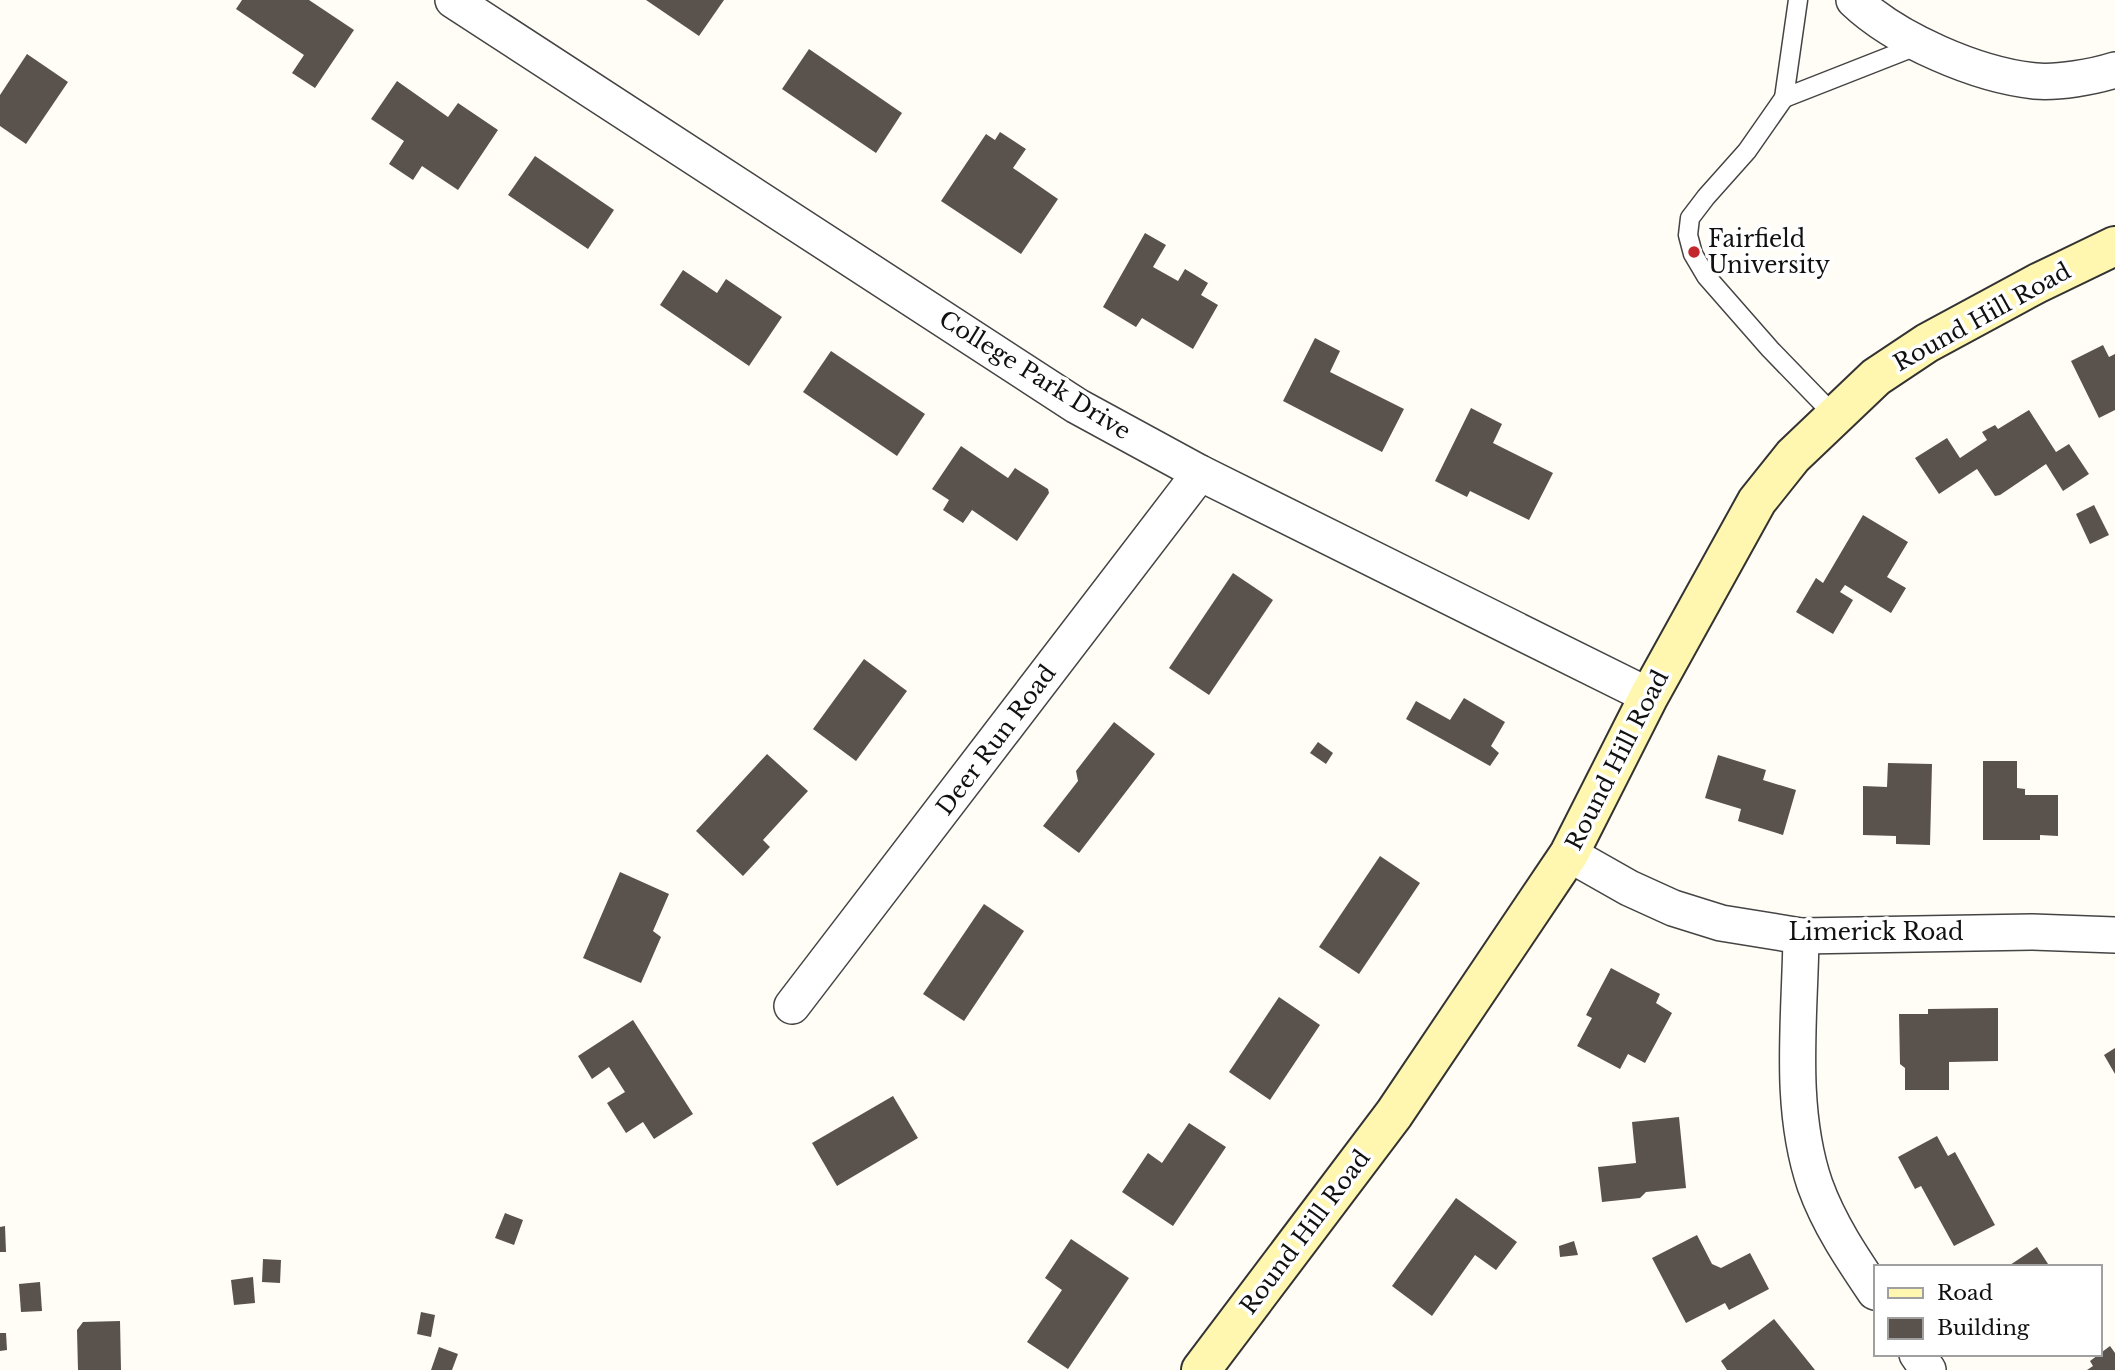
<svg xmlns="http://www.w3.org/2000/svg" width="2115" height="1370" font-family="'Libre Baskerville',serif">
<rect width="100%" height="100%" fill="#fffdf5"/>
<g fill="#5a524d">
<path d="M242 0H309L354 30 315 88 292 73 304 55 236 9Z"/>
<path d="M646 0H724L699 36Z"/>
<path d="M809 49 902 113 876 153 782 89Z"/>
<path d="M27 54 68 82 26 144 0 126V95Z"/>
<path d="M397 81 448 117 458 103 498 130 458 190 422 166 413 180 389 164 404 141 371 119Z"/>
<path d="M1000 132 1026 149 1013 168 1058 199 1021 254 941 201 986 134 995 140Z"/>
<path d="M535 156 614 210 588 249 508 195Z"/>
<path d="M1145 233 1166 245 1153 267 1178 281 1185 269 1208 283 1201 295 1218 305 1193 349 1142 318 1136 327 1103 307Z"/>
<path d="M683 270 717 293 726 279 782 317 749 366 660 305Z"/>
<path d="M1315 338 1340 351 1330 372 1404 409 1382 452 1283 401Z"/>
<path d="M2103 345 2109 357 2115 354V410L2099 418 2071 361Z"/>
<path d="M831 351 925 414 897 456 803 392Z"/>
<path d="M1471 408 1502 424 1493 443 1553 473 1529 520 1470 491 1467 497 1435 481Z"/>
<path d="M2029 410 2056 452 2069 444 2089 474 2063 491 2046 464 2000 495 1995 496 1977 469 1939 494 1915 458 1947 438 1960 458 1987 440 1982 432 1995 425 1998 429Z"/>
<path d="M961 446 1008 478 1015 468 1048 489 1049 493 1017 541 972 510 963 523 943 510 949 500 932 489Z"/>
<path d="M2094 505 2109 535 2090 544 2076 514Z"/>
<path d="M1863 515 1908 542 1887 577 1906 588 1891 613 1845 585 1840 592 1853 600 1833 634 1796 612 1816 578 1823 583Z"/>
<path d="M1233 573 1273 600 1209 695 1169 668Z"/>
<path d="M864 659 907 691 856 761 813 729Z"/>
<path d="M1464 698 1505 722 1491 746 1499 753 1490 766 1406 719 1416 701 1450 720Z"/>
<path d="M1114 722 1155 754 1079 853 1043 826 1078 781 1076 771Z"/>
<path d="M1318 742 1333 753 1326 764 1310 753Z"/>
<path d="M767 754 808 791 763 840 770 847 743 876 696 831Z"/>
<path d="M1718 755 1766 770 1763 780 1796 790 1783 835 1738 821 1741 809 1705 798Z"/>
<path d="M1983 761H2017V788L2025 789V795H2058V836L2040 835V840H1983Z"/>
<path d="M1888 763 1932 764 1930 845 1896 844V836L1863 835V786L1887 787Z"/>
<path d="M1380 856 1420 883 1359 974 1319 947Z"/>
<path d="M620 872 669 894 653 931 661 937 641 983 583 958Z"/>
<path d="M984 904 1024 931 964 1021 923 994Z"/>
<path d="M1611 968 1660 994 1656 1003 1672 1013 1645 1063 1628 1054 1620 1069 1577 1046 1592 1018 1586 1015Z"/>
<path d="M1279 997 1320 1025 1270 1100 1229 1072Z"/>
<path d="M1998 1008V1061L1949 1062V1090H1905V1068L1900 1064 1899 1014H1928V1009Z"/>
<path d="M633 1020 693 1114 654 1139 643 1122 626 1133 607 1103 625 1092 609 1067 592 1079 578 1056Z"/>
<path d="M2115 1048V1074L2104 1055Z"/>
<path d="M893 1096 918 1138 837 1186 812 1143Z"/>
<path d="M1679 1117 1686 1188 1646 1192 1640 1198 1602 1202 1598 1167 1636 1163 1632 1122Z"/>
<path d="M1189 1123 1226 1147 1173 1226 1122 1192 1148 1153 1162 1163Z"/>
<path d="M1937 1136 1948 1156 1955 1152 1995 1225 1954 1246 1921 1186 1915 1189 1898 1157Z"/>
<path d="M1456 1198 1517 1242 1496 1270 1475 1255 1432 1316 1392 1286Z"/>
<path d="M505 1213 523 1220 514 1245 495 1238Z"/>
<path d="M5 1226 6 1252H0V1227Z"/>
<path d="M1697 1235 1712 1264 1721 1268 1750 1253 1769 1289 1729 1310 1725 1303 1686 1323 1652 1258Z"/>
<path d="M1071 1239 1129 1278 1068 1369 1027 1342 1062 1290 1045 1278Z"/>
<path d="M1574 1241 1578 1255 1560 1257 1559 1246Z"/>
<path d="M2037 1247 2050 1267H2007Z"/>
<path d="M263 1259 281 1260 280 1283 262 1282Z"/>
<path d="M253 1277 255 1303 234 1305 231 1280Z"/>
<path d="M40 1282 42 1311 21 1312 19 1284Z"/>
<path d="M421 1312 435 1315 431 1337 417 1334Z"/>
<path d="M1774 1319 1815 1370H1727L1721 1361Z"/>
<path d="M120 1321 121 1370H78L77 1330 83 1322Z"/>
<path d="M0 1333H6L7 1350 0 1351Z"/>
<path d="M2110 1346 2115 1353V1370H2087L2093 1366 2090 1361Z"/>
<path d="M439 1347 458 1354 452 1370H431Z"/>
</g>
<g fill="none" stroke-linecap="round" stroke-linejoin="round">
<g stroke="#444" stroke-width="21">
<g id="lane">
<path d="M1798 0 1784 98 1919 45"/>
<path d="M1784 98 1747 151 1706 197 1690 218 1688 235 1693 254 1706 276 1770 349 1834 415"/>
</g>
</g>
<g stroke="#444" stroke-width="38">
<g id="street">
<path d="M453 0 1077 406 1200 473 1649 696"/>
<path d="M1854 0C1896 40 1977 75 2035 81 2058 83 2093 77 2115 70"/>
<path d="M1569 854 1629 888 1673 908 1721 923 1801 936 2032 932 2115 935"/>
<path d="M1801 936C1800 1018 1788 1106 1815 1185 1829 1224 1852 1258 1875 1292"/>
<path d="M792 1006 1200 473"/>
<path d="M1917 1354 1928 1370"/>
</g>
</g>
<g stroke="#333" stroke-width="42">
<path id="secondary" d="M1201 1370 1394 1114 1569 854 1649 696 1757 501 1793 456 1876 377 1927 343 2038 283 2115 246"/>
</g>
<use href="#lane" stroke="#fff" stroke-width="18"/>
<use href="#street" stroke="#fff" stroke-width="35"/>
<use href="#secondary" stroke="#fff6b0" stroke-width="38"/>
</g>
<circle fill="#c4262e" stroke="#fff" stroke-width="2.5" cx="1694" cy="252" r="7"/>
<g text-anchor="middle" stroke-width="7" stroke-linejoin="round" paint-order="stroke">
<g font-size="23" fill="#111" stroke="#fff" text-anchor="start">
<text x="1708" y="247">Fairfield<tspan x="1708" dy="26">University</tspan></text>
</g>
<g font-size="23" fill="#111" stroke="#fff">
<text transform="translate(1982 317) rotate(-29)" y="8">Round Hill Road</text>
<text transform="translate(1035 375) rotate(32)" y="8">College Park Drive</text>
<text transform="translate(996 740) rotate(-53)" y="8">Deer Run Road</text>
<text transform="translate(1617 760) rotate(-63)" y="8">Round Hill Road</text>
<text x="1876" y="940">Limerick Road</text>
<text transform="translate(1305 1232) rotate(-53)" y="8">Round Hill Road</text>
</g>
</g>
<rect x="1874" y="1265" width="228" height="91" fill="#ffffff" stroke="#a0a0a0" stroke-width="2"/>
<rect x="1888" y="1288" width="35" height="10" fill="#fff6b0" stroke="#a0a0a0" stroke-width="2"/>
<text x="1937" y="1300" font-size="21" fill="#111111">Road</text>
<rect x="1888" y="1318" width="35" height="21" fill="#5a524d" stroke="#a0a0a0" stroke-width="2"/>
<text x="1937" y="1335" font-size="21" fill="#111111">Building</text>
</svg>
